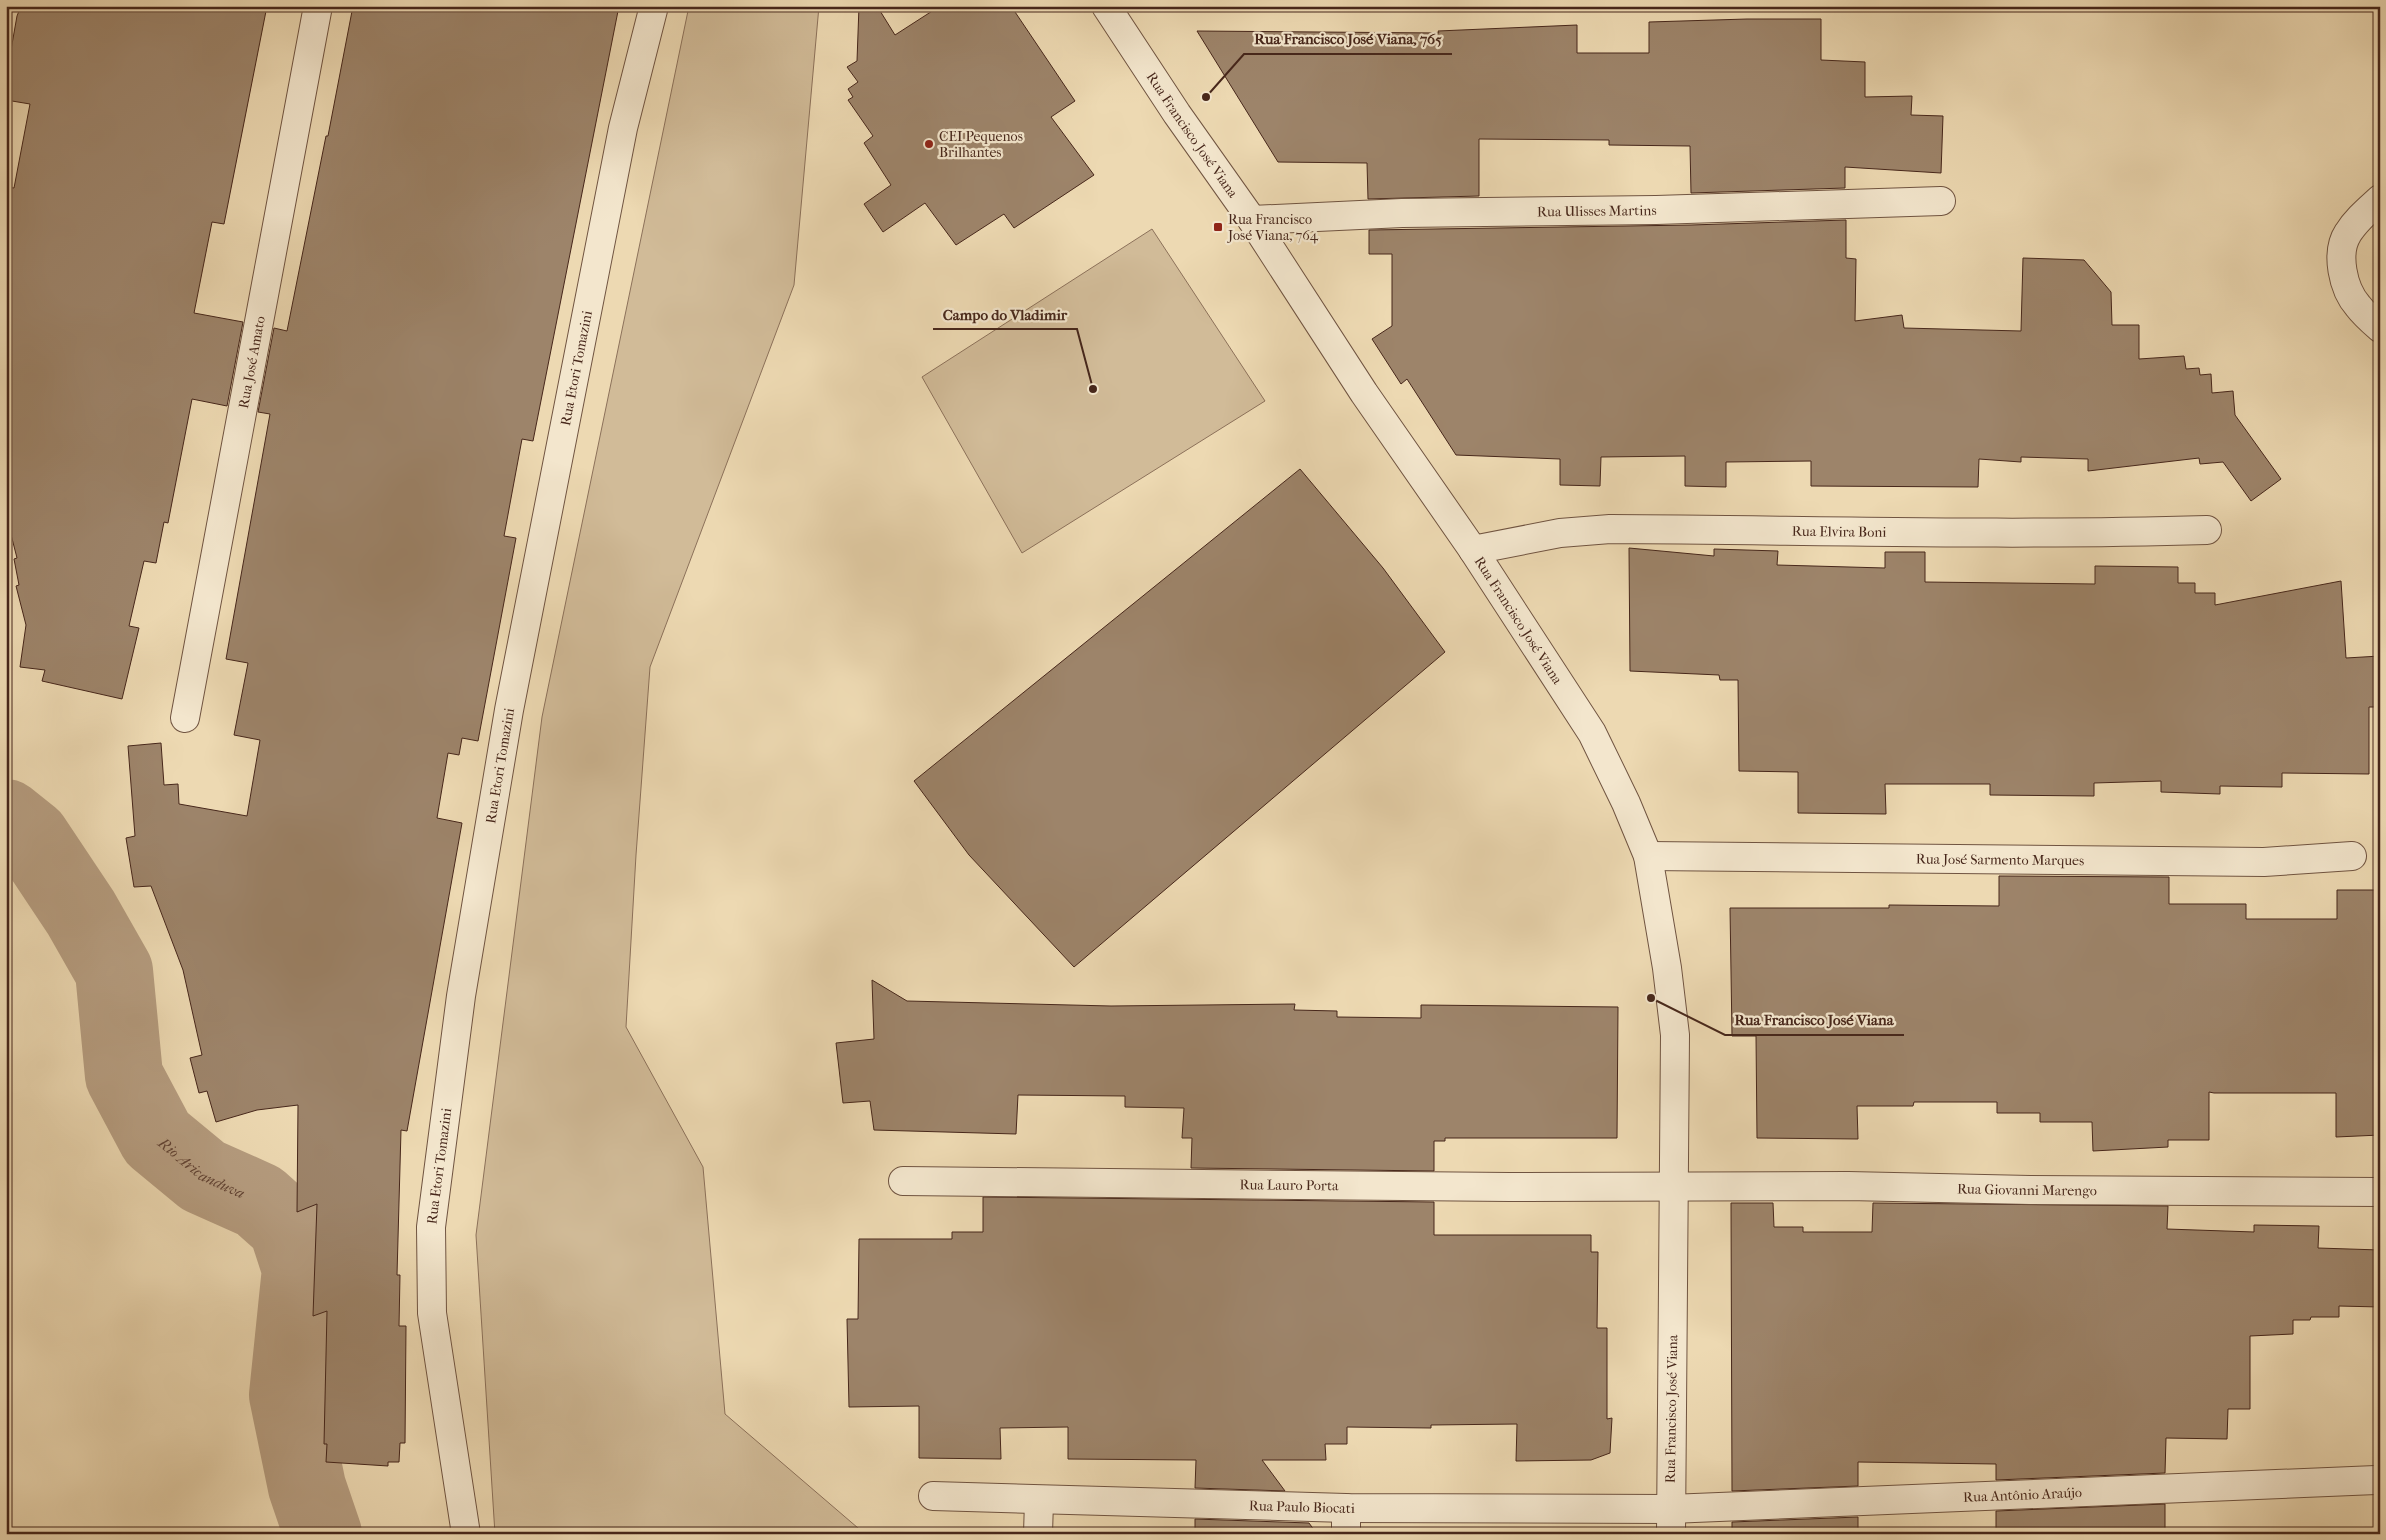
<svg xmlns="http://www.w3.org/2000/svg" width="2386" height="1540" font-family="'IM FELL French Canon',serif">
<rect width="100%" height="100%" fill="#edd9b2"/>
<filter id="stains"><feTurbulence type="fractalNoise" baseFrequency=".004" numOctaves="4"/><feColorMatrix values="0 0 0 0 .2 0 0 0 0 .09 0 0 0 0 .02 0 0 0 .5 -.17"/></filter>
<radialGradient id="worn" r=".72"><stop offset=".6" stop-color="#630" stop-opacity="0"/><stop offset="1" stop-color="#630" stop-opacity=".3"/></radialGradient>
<g fill="#d1bb98" stroke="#8c715a">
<path d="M689 6H819L794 285 650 667 636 855 626 1027 703 1167 725 1414 865 1534H495L476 1235 542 717Z"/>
<path d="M1152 229 1265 401 1022 553 922 377Z"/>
</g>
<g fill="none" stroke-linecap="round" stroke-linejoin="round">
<path stroke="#b59c7f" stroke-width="78" id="s1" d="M6 818 31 838 81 913 114 971 124 1076 157 1138 203 1176 259 1201 287 1226 301 1269 288 1395 307 1487 323 1534"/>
</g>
<g fill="#9d846a" stroke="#47271b">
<path d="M21 6H267L224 224 212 222 194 313 243 322 227 406 192 399 168 523 164 522 156 563 144 561 129 626 139 628 122 699 42 681 45 670 20 667 26 625 16 586 19 585 14 559 17 558 6 515V187L14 188 30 104 6 100V78L17 16Z"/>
<path d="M353 6H619L533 441 522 439 504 536 516 538 478 741 462 738 459 755 448 753 437 818 462 823 407 1131 401 1130 397 1275H400L399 1326H406L405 1443H400L399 1462H388V1466L326 1462 327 1444H324L327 1311 313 1316 317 1204 297 1212 298 1105 257 1110 216 1122 207 1091 199 1093 190 1058 202 1055 183 970 151 886 134 887 126 838 135 836 128 746 161 743 164 785 178 784 179 804 247 816 260 740 234 735 248 663 226 659 270 414 258 412 274 328 287 331 326 136H328Z"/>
<path d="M859 6H877L895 35 940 6H1011L1075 101 1051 117 1094 175 1014 228 1004 214 956 245 925 203 883 232 864 204 891 185 864 143 873 136 848 100 853 97 848 89 858 82 847 67 857 61Z"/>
<path d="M1747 19H1821V60L1865 62V97L1912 96 1911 115 1943 116 1941 173 1845 167V188L1691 193 1690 146 1609 145V140L1479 139V196L1368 199 1367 163 1278 162 1197 31 1439 33 1438 31 1577 25V53H1649V22Z"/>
<path d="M1846 220V258L1856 259 1855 321 1902 315 1904 328 2021 331 2023 258 2084 260 2111 292 2112 325H2139V359L2184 356 2186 369 2199 368 2200 375 2211 374 2212 393 2233 391 2235 415 2281 479 2251 501 2223 462 2200 464 2199 458 2088 471V459L2021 457V462L1979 459 1978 487 1811 486V461L1726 462V487L1685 486V456L1601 457 1600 486 1560 485V459L1456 455 1407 379 1401 384 1372 339 1392 326V254H1369V230L1691 225Z"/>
<path d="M1300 469 1383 568 1445 652 1074 967 969 855 914 781Z"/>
<path d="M1629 548 1714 556V549L1778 551 1777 565 1885 568V552H1925V582L2095 584V566L2178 567V583H2195V593H2215V605L2341 581 2346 658 2380 656V707H2369V774L2282 773V787L2220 786V794L2161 792V781L2094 783V796L1990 795V784H1885L1886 814 1798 813V772L1739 771 1738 680H1720L1719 675 1630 671Z"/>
<path d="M1999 876 2169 877V904H2246V919H2337V890H2380V1135L2336 1137V1093H2214L2209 1092V1140H2168V1147L2093 1151 2092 1122H2040V1113H1997V1102H1914L1913 1106H1857L1858 1139 1757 1138 1756 1036H1732L1730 908H1889V905L1999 906Z"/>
<path d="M872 980 907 1001 1111 1006 1295 1004 1294 1010 1337 1011V1017L1421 1018V1005L1618 1007 1617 1138H1445V1141H1434V1171L1191 1168 1192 1138H1182L1184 1108 1125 1107V1096L1018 1095 1016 1134 874 1130 870 1101 843 1103 836 1043 874 1039Z"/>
<path d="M983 1197 1434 1202V1235H1591V1252H1598L1597 1328H1607V1419L1612 1418 1610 1453 1591 1460 1516 1461 1517 1424 1431 1425V1428L1347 1427V1444H1325L1326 1460H1262L1285 1491 1195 1488 1196 1460 1068 1459V1427L1000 1428 1001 1459 919 1458V1406L849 1407 847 1319H858L859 1239H952V1232H983Z"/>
<path d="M1731 1203H1773L1774 1227H1803V1232H1872L1873 1203 2168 1206 2167 1229 2254 1232V1225L2319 1226 2318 1248 2380 1250V1307L2339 1306V1317H2311L2310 1320H2293V1334L2250 1336V1409H2228L2227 1439 2166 1438 2165 1473 1996 1480V1464L1858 1462V1486L1732 1491Z"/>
<path d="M2165 1504V1534H1996V1511Z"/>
<path d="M1858 1517V1534H1732V1522Z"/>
<path d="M1195 1519 1309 1523 1317 1534H1195Z"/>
</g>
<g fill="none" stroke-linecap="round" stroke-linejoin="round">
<g stroke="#705441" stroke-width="30">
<g id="street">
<path id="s2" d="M1106 6 1177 114 1252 220 1364 393 1473 550 1592 733 1626 803 1648 856 1667 968 1675 1035 1671 1534"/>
<path d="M2380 199C2368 210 2356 220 2348 233 2335 253 2343 289 2358 306 2364 314 2372 321 2380 328"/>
<path id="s3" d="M1252 220 1402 213 1656 210 1941 201"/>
<path id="s4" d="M1473 550 1560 533 1610 529C1809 530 2008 536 2207 530"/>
<path id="s5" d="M185 718 318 6"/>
<path id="s6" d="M1648 856 2264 862 2352 856"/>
<path id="s7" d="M903 1181 1509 1187 1848 1186 2030 1190 2380 1192"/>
<path id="s8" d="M933 1496 1346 1508 1670 1509 2376 1480"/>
<path id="s9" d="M466 1534 432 1313 431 1227 461 996 509 710 623 128 654 6"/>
<path d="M1038 1534 1039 1501"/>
<path d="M1346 1534V1508"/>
</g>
</g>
<use href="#street" stroke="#f3e6cd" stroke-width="28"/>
</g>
<g fill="#8f2418" stroke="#f3e6cd" stroke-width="2">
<circle cx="929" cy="144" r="5"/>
<rect x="1213" y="222" width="10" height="10" rx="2.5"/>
</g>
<g text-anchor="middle" stroke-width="4.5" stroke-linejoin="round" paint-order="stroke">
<g font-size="14" fill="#47271b" stroke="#f3e6cd">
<text dy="5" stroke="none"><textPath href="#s2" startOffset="155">Rua Francisco José Viana</textPath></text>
<text dy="5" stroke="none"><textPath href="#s3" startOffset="345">Rua Ulisses Martins</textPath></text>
<text dy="5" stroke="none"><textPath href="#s5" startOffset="362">Rua José Amato</textPath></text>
<text dy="5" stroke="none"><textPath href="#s9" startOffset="1181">Rua Etori Tomazini</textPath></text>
<text dy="5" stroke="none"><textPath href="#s4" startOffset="368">Rua Elvira Boni</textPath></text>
<text dy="5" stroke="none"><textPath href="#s2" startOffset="740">Rua Francisco José Viana</textPath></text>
<text dy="5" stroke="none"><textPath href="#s9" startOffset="776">Rua Etori Tomazini</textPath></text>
<text dy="5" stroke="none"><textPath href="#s6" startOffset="352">Rua José Sarmento Marques</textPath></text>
<text dy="5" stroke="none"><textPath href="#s9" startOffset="371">Rua Etori Tomazini</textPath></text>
<text dy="5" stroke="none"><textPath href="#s7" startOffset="386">Rua Lauro Porta</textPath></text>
<text dy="5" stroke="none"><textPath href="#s7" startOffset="1124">Rua Giovanni Marengo</textPath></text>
<text transform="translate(1671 1409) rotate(-89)" y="5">Rua Francisco José Viana</text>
<text dy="5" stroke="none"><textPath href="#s8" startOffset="1090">Rua Antônio Araújo</textPath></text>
<text dy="5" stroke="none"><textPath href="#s8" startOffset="369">Rua Paulo Biocati</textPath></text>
</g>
<g font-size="14" fill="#47271b" stroke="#f3e6cd" text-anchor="start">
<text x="939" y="141">CEI Pequenos<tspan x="939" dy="16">Brilhantes</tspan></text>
<text x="1228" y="224">Rua Francisco<tspan x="1228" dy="16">José Viana, 764</tspan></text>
</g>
<g font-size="15" font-style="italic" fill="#624434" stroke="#f3e6cd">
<text dy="5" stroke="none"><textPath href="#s1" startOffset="419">Rio Aricanduva</textPath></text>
</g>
</g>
<path fill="none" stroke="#47271b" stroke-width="2" d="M1206 97L1244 54H1452M1093 389L1077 329H933M1651 998L1725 1035H1904"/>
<g fill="#47271b" stroke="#f3e6cd" stroke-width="2">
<circle cx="1206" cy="97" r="5"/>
<circle cx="1093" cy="389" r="5"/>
<circle cx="1651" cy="998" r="5"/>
</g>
<g font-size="15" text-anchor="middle" font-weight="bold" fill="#47271b" stroke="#f3e6cd" stroke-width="4.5" stroke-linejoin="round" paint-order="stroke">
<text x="1348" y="44">Rua Francisco José Viana, 765</text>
<text x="1005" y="320">Campo do Vladimir</text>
<text x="1814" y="1025">Rua Francisco José Viana</text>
</g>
<rect width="2386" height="1540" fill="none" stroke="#edd9b2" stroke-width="25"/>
<rect x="8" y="8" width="2371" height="1525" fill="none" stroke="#47271b" stroke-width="2.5"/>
<rect x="12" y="12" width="2361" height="1515" fill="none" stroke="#47271b"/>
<rect width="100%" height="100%" filter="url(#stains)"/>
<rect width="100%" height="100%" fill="url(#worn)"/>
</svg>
